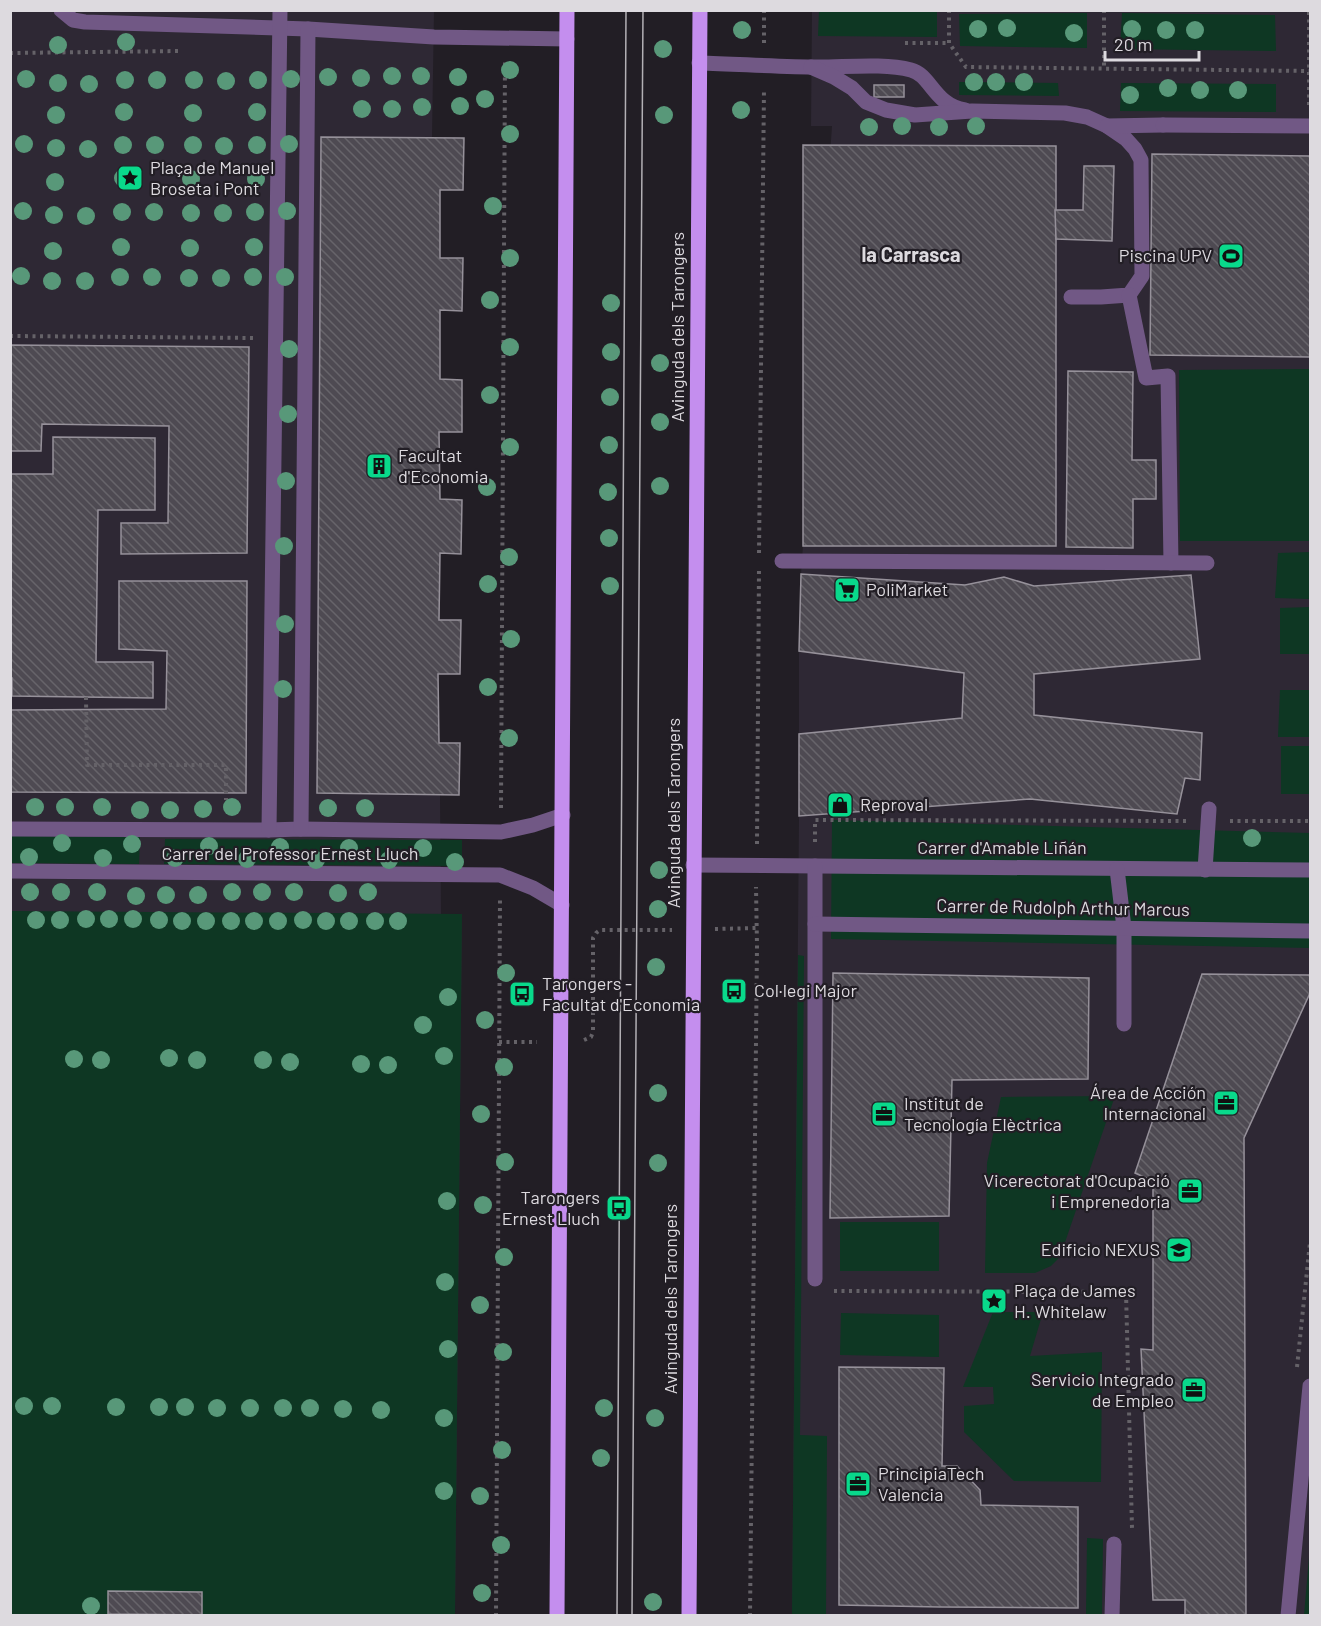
<svg xmlns="http://www.w3.org/2000/svg" width="1321" height="1626" font-family="Barlow,sans-serif">
<defs>
<pattern id="building-back-hatch" width="6" height="6" patternUnits="userSpaceOnUse" patternTransform="scale(1.5)"><rect width="6" height="6" fill="#4e4a52"/><path d="M-1 5l2 2M0 0l6 6M5-1l2 2" fill="none" stroke="#67646a"/></pattern>
</defs>
<rect width="100%" height="100%" fill="#221e25"/>
<g fill="#2e2834">
<path d="M11 11H434L432 137 464 138 463 190H440V258H463L462 311H440V379L462 380V432H439L440 499 462 500 461 554H440L439 619 461 620 460 674H438L439 742 460 743 459 795H440L441 914H462L455 1615 11 1616Z"/>
<path d="M812 11H1310V1615L792 1616 799 816V651L801 574 832 126H811Z"/>
</g>
<g fill="#0e3723">
<path d="M819 11H937V37L818 36Z"/>
<path d="M1087 13V48L960 46 959 14Z"/>
<path d="M1122 13 1275 15 1276 51 1120 49Z"/>
<path d="M959 82 1058 83 1059 96 959 95Z"/>
<path d="M1121 83 1276 84V112L1120 111Z"/>
<path d="M1310 369V541H1180L1179 370Z"/>
<path d="M1310 552V599L1275 598 1278 553Z"/>
<path d="M1310 607V654H1280V608Z"/>
<path d="M1280 690H1310V737H1278Z"/>
<rect x="1281" y="746" width="29" height="48"/>
<path d="M832 820 1310 833V948L831 939Z"/>
<path d="M11 836 140 837 139 864 11 863Z"/>
<path d="M165 839 462 840V866L164 864Z"/>
<path d="M11 911 462 914 455 1615H11Z"/>
<path d="M798 955 804 956 800 1435 827 1436 826 1616 792 1615Z"/>
<path d="M1115 1096 1060 1257 1051 1266 1035 1273H985L987 1163 1001 1097Z"/>
<rect x="840" y="1222" width="99" height="49"/>
<path d="M993 1312H1043L1030 1356 1102 1352 1101 1482 1014 1481 964 1432V1406L994 1404 993 1387H963Z"/>
<path d="M841 1313 939 1315V1357L840 1355Z"/>
<path d="M1087 1538 1103 1539 1102 1615H1086Z"/>
<path d="M1310 1546V1615H1304Z"/>
</g>
<g fill="url(#building-back-hatch)" stroke="#96919a" stroke-width="1.5">
<rect x="874" y="85" width="30" height="12"/>
<path d="M321 137 464 138 463 190H440V258H463L462 311 440 310V379L462 380V432H439L440 499 462 500 461 554 440 553 439 620H461L460 674H438L439 743H460L459 795 317 793Z"/>
<path d="M803 145 1056 146V546H803Z"/>
<path d="M1152 154 1310 156V357L1150 355Z"/>
<path d="M1084 166H1114L1112 241 1056 239 1055 210H1083Z"/>
<path d="M10 345 249 347 247 553 121 554V523H168L169 426 42 424 41 451H10Z"/>
<path d="M1068 371 1133 372 1132 460H1156V499H1133V548L1066 547Z"/>
<path d="M53 437 155 438V510H98L96 662H153V698L12 696V678H10V474H53Z"/>
<path d="M801 574 965 585 1004 577 1034 586 1191 575 1200 659 1034 674V715L1202 733 1200 780 1185 778 1177 814 1030 799 799 816V734L962 718 964 673 799 651Z"/>
<path d="M119 581H247L246 793 10 792V710L166 709 167 651 119 649Z"/>
<path d="M833 973 1089 978 1088 1079 952 1080 949 1216 830 1218Z"/>
<path d="M1202 974 1310 975V993L1244 1138 1246 1616H1185V1600H1153L1141 1349 1153 1350V1181L1135 1173Z"/>
<path d="M839 1367 944 1368 942 1466H957L980 1490 981 1505 1078 1507V1608L940 1607 839 1605Z"/>
<path d="M108 1591 202 1592V1615L108 1614Z"/>
</g>
<g fill="none" stroke-linecap="round" stroke-linejoin="round">
<g stroke="#656268" stroke-width="4" stroke-dasharray="3 4.5" stroke-linecap="butt">
<path d="M949 10V43L966 67 1310 71"/>
<path d="M1104 10V69"/>
<path d="M764 43V10"/>
<path d="M905 43H949"/>
<path d="M10 53 181 51"/>
<path d="M1309 105V10"/>
<path d="M10 336 254 338"/>
<path d="M759 553 764 89"/>
<path d="M86 697 87 765H226V800"/>
<path d="M501 808 505 62"/>
<path d="M1230 821H1310"/>
<path d="M815 842V820L1187 821"/>
<path d="M757 844 759 569"/>
<path d="M715 929 757 928"/>
<path d="M584 1040 591 1037 593 1032V938L596 933 600 930H672"/>
<path d="M499 1042H537"/>
<path d="M834 1291 1126 1292 1132 1528"/>
<path d="M1297 1367 1310 1242"/>
<path d="M496 1616 500 899"/>
<path d="M750 1616 757 946 756 887"/>
</g>
<g stroke="#715885" stroke-width="15">
<path d="M61 10 73 20 85 22 308 29 434 37 567 39"/>
<path d="M699 63C739 64 779 67 819 67 847 67 885 63 911 70 931 75 934 105 965 110"/>
<path d="M811 67 834 77 852 88 866 102 886 110 915 115 972 111 1065 113 1087 117 1107 126 1126 139 1135 149 1141 160 1142 276 1129 295 1101 297H1071"/>
<path d="M1107 126 1163 125"/>
<path d="M10 829 269 830 301 829 501 832 533 825 563 815"/>
<path d="M693 865 1310 870"/>
<path d="M815 866V1279"/>
<path d="M1117 869 1124 928V1024"/>
<path d="M10 871 500 875 533 888 562 905"/>
<path d="M815 924 1310 931"/>
<path d="M1112 1616 1114 1544"/>
</g>
<g stroke="#715885" stroke-width="15">
<path d="M1163 125 1310 126"/>
<path d="M1129 295 1146 378 1168 376 1171 563"/>
<path d="M782 561 1207 563"/>
<path d="M301 829 308 29"/>
<path d="M269 830 280 10"/>
<path d="M1205 870 1209 809"/>
<path d="M1288 1616 1310 1386"/>
</g>
<g stroke="#c48eee" stroke-width="15">
<path d="M557 1616 567 10"/>
<path d="M689 1616 700 10"/>
</g>
<g stroke="#b3b0b5" stroke-width="1.5">
<path d="M617 1616 626 10"/>
<path d="M632 1616 643 10"/>
</g>
</g>
<g fill="#589879">
<circle cx="1007" cy="28" r="9"/>
<circle cx="978" cy="29" r="9"/>
<circle cx="1132" cy="29" r="9"/>
<circle cx="742" cy="30" r="9"/>
<circle cx="1166" cy="30" r="9"/>
<circle cx="1195" cy="30" r="9"/>
<circle cx="1074" cy="33" r="9"/>
<circle cx="126" cy="42" r="9"/>
<circle cx="58" cy="45" r="9"/>
<circle cx="663" cy="49" r="9"/>
<circle cx="510" cy="70" r="9"/>
<circle cx="392" cy="76" r="9"/>
<circle cx="421" cy="76" r="9"/>
<circle cx="328" cy="77" r="9"/>
<circle cx="458" cy="77" r="9"/>
<circle cx="361" cy="78" r="9"/>
<circle cx="26" cy="79" r="9"/>
<circle cx="291" cy="79" r="9"/>
<circle cx="125" cy="80" r="9"/>
<circle cx="157" cy="80" r="9"/>
<circle cx="194" cy="80" r="9"/>
<circle cx="258" cy="80" r="9"/>
<circle cx="226" cy="81" r="9"/>
<circle cx="974" cy="82" r="9"/>
<circle cx="996" cy="82" r="9"/>
<circle cx="1024" cy="82" r="9"/>
<circle cx="58" cy="83" r="9"/>
<circle cx="89" cy="84" r="9"/>
<circle cx="1168" cy="88" r="9"/>
<circle cx="1200" cy="90" r="9"/>
<circle cx="1238" cy="90" r="9"/>
<circle cx="1130" cy="95" r="9"/>
<circle cx="485" cy="99" r="9"/>
<circle cx="460" cy="106" r="9"/>
<circle cx="422" cy="107" r="9"/>
<circle cx="362" cy="109" r="9"/>
<circle cx="392" cy="109" r="9"/>
<circle cx="741" cy="110" r="9"/>
<circle cx="124" cy="112" r="9"/>
<circle cx="257" cy="112" r="9"/>
<circle cx="193" cy="113" r="9"/>
<circle cx="56" cy="115" r="9"/>
<circle cx="664" cy="115" r="9"/>
<circle cx="902" cy="126" r="9"/>
<circle cx="976" cy="126" r="9"/>
<circle cx="869" cy="127" r="9"/>
<circle cx="939" cy="127" r="9"/>
<circle cx="510" cy="134" r="9"/>
<circle cx="24" cy="144" r="9"/>
<circle cx="289" cy="144" r="9"/>
<circle cx="123" cy="145" r="9"/>
<circle cx="155" cy="145" r="9"/>
<circle cx="193" cy="145" r="9"/>
<circle cx="257" cy="145" r="9"/>
<circle cx="224" cy="146" r="9"/>
<circle cx="56" cy="148" r="9"/>
<circle cx="88" cy="149" r="9"/>
<circle cx="123" cy="178" r="9"/>
<circle cx="191" cy="179" r="9"/>
<circle cx="256" cy="179" r="9"/>
<circle cx="55" cy="182" r="9"/>
<circle cx="493" cy="206" r="9"/>
<circle cx="23" cy="211" r="9"/>
<circle cx="287" cy="211" r="9"/>
<circle cx="122" cy="212" r="9"/>
<circle cx="154" cy="212" r="9"/>
<circle cx="255" cy="212" r="9"/>
<circle cx="191" cy="213" r="9"/>
<circle cx="223" cy="213" r="9"/>
<circle cx="54" cy="215" r="9"/>
<circle cx="86" cy="216" r="9"/>
<circle cx="121" cy="247" r="9"/>
<circle cx="254" cy="247" r="9"/>
<circle cx="190" cy="248" r="9"/>
<circle cx="53" cy="251" r="9"/>
<circle cx="510" cy="258" r="9"/>
<circle cx="21" cy="276" r="9"/>
<circle cx="120" cy="277" r="9"/>
<circle cx="152" cy="277" r="9"/>
<circle cx="253" cy="277" r="9"/>
<circle cx="285" cy="277" r="9"/>
<circle cx="189" cy="278" r="9"/>
<circle cx="221" cy="278" r="9"/>
<circle cx="52" cy="281" r="9"/>
<circle cx="85" cy="281" r="9"/>
<circle cx="490" cy="300" r="9"/>
<circle cx="611" cy="303" r="9"/>
<circle cx="510" cy="347" r="9"/>
<circle cx="289" cy="349" r="9"/>
<circle cx="611" cy="352" r="9"/>
<circle cx="660" cy="363" r="9"/>
<circle cx="490" cy="395" r="9"/>
<circle cx="610" cy="397" r="9"/>
<circle cx="288" cy="414" r="9"/>
<circle cx="660" cy="422" r="9"/>
<circle cx="609" cy="445" r="9"/>
<circle cx="510" cy="447" r="9"/>
<circle cx="286" cy="481" r="9"/>
<circle cx="660" cy="486" r="9"/>
<circle cx="487" cy="487" r="9"/>
<circle cx="608" cy="492" r="9"/>
<circle cx="609" cy="538" r="9"/>
<circle cx="284" cy="546" r="9"/>
<circle cx="509" cy="557" r="9"/>
<circle cx="488" cy="584" r="9"/>
<circle cx="610" cy="586" r="9"/>
<circle cx="285" cy="624" r="9"/>
<circle cx="511" cy="639" r="9"/>
<circle cx="488" cy="687" r="9"/>
<circle cx="283" cy="689" r="9"/>
<circle cx="509" cy="738" r="9"/>
<circle cx="35" cy="807" r="9"/>
<circle cx="65" cy="807" r="9"/>
<circle cx="102" cy="807" r="9"/>
<circle cx="232" cy="807" r="9"/>
<circle cx="328" cy="808" r="9"/>
<circle cx="365" cy="808" r="9"/>
<circle cx="203" cy="809" r="9"/>
<circle cx="140" cy="810" r="9"/>
<circle cx="170" cy="810" r="9"/>
<circle cx="1252" cy="838" r="9"/>
<circle cx="62" cy="843" r="9"/>
<circle cx="132" cy="844" r="9"/>
<circle cx="209" cy="846" r="9"/>
<circle cx="280" cy="847" r="9"/>
<circle cx="349" cy="848" r="9"/>
<circle cx="423" cy="848" r="9"/>
<circle cx="29" cy="857" r="9"/>
<circle cx="103" cy="858" r="9"/>
<circle cx="175" cy="858" r="9"/>
<circle cx="247" cy="859" r="9"/>
<circle cx="316" cy="860" r="9"/>
<circle cx="389" cy="860" r="9"/>
<circle cx="455" cy="862" r="9"/>
<circle cx="659" cy="870" r="9"/>
<circle cx="30" cy="892" r="9"/>
<circle cx="61" cy="892" r="9"/>
<circle cx="97" cy="892" r="9"/>
<circle cx="232" cy="892" r="9"/>
<circle cx="262" cy="892" r="9"/>
<circle cx="294" cy="892" r="9"/>
<circle cx="368" cy="892" r="9"/>
<circle cx="338" cy="893" r="9"/>
<circle cx="166" cy="895" r="9"/>
<circle cx="198" cy="895" r="9"/>
<circle cx="136" cy="896" r="9"/>
<circle cx="658" cy="909" r="9"/>
<circle cx="86" cy="919" r="9"/>
<circle cx="109" cy="919" r="9"/>
<circle cx="133" cy="919" r="9"/>
<circle cx="36" cy="920" r="9"/>
<circle cx="60" cy="920" r="9"/>
<circle cx="159" cy="920" r="9"/>
<circle cx="303" cy="920" r="9"/>
<circle cx="182" cy="921" r="9"/>
<circle cx="206" cy="921" r="9"/>
<circle cx="231" cy="921" r="9"/>
<circle cx="254" cy="921" r="9"/>
<circle cx="278" cy="921" r="9"/>
<circle cx="326" cy="921" r="9"/>
<circle cx="349" cy="921" r="9"/>
<circle cx="375" cy="921" r="9"/>
<circle cx="398" cy="921" r="9"/>
<circle cx="656" cy="967" r="9"/>
<circle cx="506" cy="973" r="9"/>
<circle cx="448" cy="997" r="9"/>
<circle cx="485" cy="1020" r="9"/>
<circle cx="423" cy="1025" r="9"/>
<circle cx="444" cy="1056" r="9"/>
<circle cx="169" cy="1058" r="9"/>
<circle cx="74" cy="1059" r="9"/>
<circle cx="101" cy="1060" r="9"/>
<circle cx="197" cy="1060" r="9"/>
<circle cx="263" cy="1060" r="9"/>
<circle cx="290" cy="1062" r="9"/>
<circle cx="361" cy="1064" r="9"/>
<circle cx="388" cy="1065" r="9"/>
<circle cx="504" cy="1067" r="9"/>
<circle cx="658" cy="1093" r="9"/>
<circle cx="481" cy="1114" r="9"/>
<circle cx="505" cy="1162" r="9"/>
<circle cx="658" cy="1163" r="9"/>
<circle cx="447" cy="1201" r="9"/>
<circle cx="483" cy="1205" r="9"/>
<circle cx="504" cy="1257" r="9"/>
<circle cx="445" cy="1282" r="9"/>
<circle cx="480" cy="1305" r="9"/>
<circle cx="448" cy="1349" r="9"/>
<circle cx="503" cy="1352" r="9"/>
<circle cx="24" cy="1406" r="9"/>
<circle cx="52" cy="1406" r="9"/>
<circle cx="116" cy="1407" r="9"/>
<circle cx="159" cy="1407" r="9"/>
<circle cx="185" cy="1407" r="9"/>
<circle cx="217" cy="1408" r="9"/>
<circle cx="250" cy="1408" r="9"/>
<circle cx="283" cy="1408" r="9"/>
<circle cx="310" cy="1408" r="9"/>
<circle cx="604" cy="1408" r="9"/>
<circle cx="343" cy="1409" r="9"/>
<circle cx="381" cy="1410" r="9"/>
<circle cx="444" cy="1418" r="9"/>
<circle cx="655" cy="1418" r="9"/>
<circle cx="502" cy="1450" r="9"/>
<circle cx="601" cy="1458" r="9"/>
<circle cx="444" cy="1491" r="9"/>
<circle cx="480" cy="1496" r="9"/>
<circle cx="501" cy="1545" r="9"/>
<circle cx="482" cy="1593" r="9"/>
<circle cx="653" cy="1602" r="9"/>
<circle cx="91" cy="1606" r="9"/>
</g>
<defs>
<g id="sight-square" transform="scale(1.35)"><rect x="-9" y="-9" width="18" height="18" rx="4" fill="#09d98b" stroke="#221e25"/><path d="M0-6L1.8-2.2L6-1.7L2.9 1.2L3.7 5.4L0 3.3L-3.7 5.4L-2.9 1.2L-6-1.7L-1.8-2.2Z" fill="#111"/></g>
<g id="stadium-square" transform="scale(1.35)"><rect x="-9" y="-9" width="18" height="18" rx="4" fill="#09d98b" stroke="#221e25"/><path d="M0-5a6.5 5 0 1 0 0 10a6.5 5 0 1 0 0-10ZM-3.5-1.8h7v3.6h-7Z" fill="#111"/></g>
<g id="building-square" transform="scale(1.35)"><rect x="-9" y="-9" width="18" height="18" rx="4" fill="#09d98b" stroke="#221e25"/><path d="M-4-6H4V6H1V3H-1V6H-4ZM-2.5-4.3h1.7v1.8h-1.7ZM.8-4.3h1.7v1.8H.8ZM-2.5-1h1.7V.8h-1.7ZM.8-1h1.7V.8H.8Z" fill="#111"/></g>
<g id="supermarket-square" transform="scale(1.35)"><rect x="-9" y="-9" width="18" height="18" rx="4" fill="#09d98b" stroke="#221e25"/><path d="M-6-5.5h2.5l.6 2H6L4.5 2H-2.5L-4.4-4H-6ZM-1.5 3.2a1.3 1.3 0 1 0 .1 0ZM3 3.2a1.3 1.3 0 1 0 .1 0Z" fill="#111"/></g>
<g id="shop-square" transform="scale(1.35)"><rect x="-9" y="-9" width="18" height="18" rx="4" fill="#09d98b" stroke="#221e25"/><path d="M-5-2.5h2.3a2.7 3.5 0 0 1 5.4 0H5L5.5 6h-11ZM-1.5-2.5h3a1.5 2.3 0 0 0-3 0Z" fill="#111"/></g>
<g id="bus-square" transform="scale(1.35)"><rect x="-9" y="-9" width="18" height="18" rx="4" fill="#09d98b" stroke="#221e25"/><path d="M-5-6H5V4H4V6H2V4H-2V6H-4V4H-5ZM-3.5-4V0h7V-4ZM-3.5 1.2v1.5H-2V1.2ZM2 1.2v1.5H3.5V1.2Z" fill="#111"/></g>
<g id="office-square" transform="scale(1.35)"><rect x="-9" y="-9" width="18" height="18" rx="4" fill="#09d98b" stroke="#221e25"/><path d="M-6-3h4V-5.5h4V-3h4V5H-6ZM-1-4.5V-3h2v-1.5ZM-6 0V1H6V0Z" fill="#111"/></g>
<g id="university-square" transform="scale(1.35)"><rect x="-9" y="-9" width="18" height="18" rx="4" fill="#09d98b" stroke="#221e25"/><path d="M0-5L7-2L0 1L-7-2ZM-4 1L0 2.5L4 1V4Q0 6-4 4Z" fill="#111"/></g>
</defs>
<g fill-rule="evenodd">
<use href="#sight-square" x="130" y="178"/>
<use href="#stadium-square" x="1231" y="256"/>
<use href="#building-square" x="379" y="466"/>
<use href="#supermarket-square" x="847" y="590"/>
<use href="#shop-square" x="840" y="805"/>
<use href="#bus-square" x="734" y="991"/>
<use href="#bus-square" x="522" y="994"/>
<use href="#office-square" x="1226" y="1103"/>
<use href="#office-square" x="884" y="1114"/>
<use href="#office-square" x="1190" y="1191"/>
<use href="#bus-square" x="619" y="1208"/>
<use href="#university-square" x="1179" y="1250"/>
<use href="#sight-square" x="994" y="1301"/>
<use href="#office-square" x="1194" y="1390"/>
<use href="#office-square" x="858" y="1484"/>
</g>
<g text-anchor="middle" stroke-width="4.5" stroke-linejoin="round" paint-order="stroke">
<g font-size="18" fill="#dddadf" stroke="#221e25" text-anchor="start">
<text x="150" y="174">Plaça de Manuel<tspan x="150" dy="21">Broseta i Pont</tspan></text>
<text x="1212" y="262" text-anchor="end">Piscina UPV</text>
<text x="398" y="462">Facultat<tspan x="398" dy="21">d'Economia</tspan></text>
<text x="866" y="596">PoliMarket</text>
<text x="860" y="811">Reproval</text>
<text x="542" y="990">Tarongers -<tspan x="542" dy="21">Facultat d'Economia</tspan></text>
<text x="754" y="997">Col·legi Major</text>
<text x="1206" y="1099" text-anchor="end">Área de Acción<tspan x="1206" dy="21">Internacional</tspan></text>
<text x="904" y="1110">Institut de<tspan x="904" dy="21">Tecnología Elèctrica</tspan></text>
<text x="1170" y="1187" text-anchor="end">Vicerectorat d'Ocupació<tspan x="1170" dy="21">i Emprenedoria</tspan></text>
<text x="600" y="1204" text-anchor="end">Tarongers<tspan x="600" dy="21">Ernest Lluch</tspan></text>
<text x="1160" y="1256" text-anchor="end">Edificio NEXUS</text>
<text x="1014" y="1297">Plaça de James<tspan x="1014" dy="21">H. Whitelaw</tspan></text>
<text x="1174" y="1386" text-anchor="end">Servicio Integrado<tspan x="1174" dy="21">de Empleo</tspan></text>
<text x="878" y="1480">PrincipiaTech<tspan x="878" dy="21">Valencia</tspan></text>
</g>
<g font-size="18" fill="#dddadf" stroke="#221e25">
<text transform="translate(678 327) rotate(-90)" y="6">Avinguda dels Tarongers</text>
<text transform="translate(674 813) rotate(-90)" y="6">Avinguda dels Tarongers</text>
<text x="1002" y="854">Carrer d'Amable Liñán</text>
<text x="290" y="860">Carrer del Professor Ernest Lluch</text>
<text transform="translate(1063 908) rotate(1)" y="6">Carrer de Rudolph Arthur Marcus</text>
<text transform="translate(671 1299) rotate(-90)" y="6">Avinguda dels Tarongers</text>
</g>
<g font-size="20" font-weight="bold" fill="#dddadf" stroke="#221e25">
<text x="911" y="262">la Carrasca</text>
</g>
</g>
<rect width="1321" height="1626" fill="none" stroke="#dddadf" stroke-width="24"/>
<path d="M1105 51v9h94v-9" fill="none" stroke="#dddadf" stroke-width="3"/>
<text x="1114" y="51" font-size="18" fill="#dddadf" stroke="#221e25" stroke-width="4.5" paint-order="stroke">20 m</text>
</svg>
